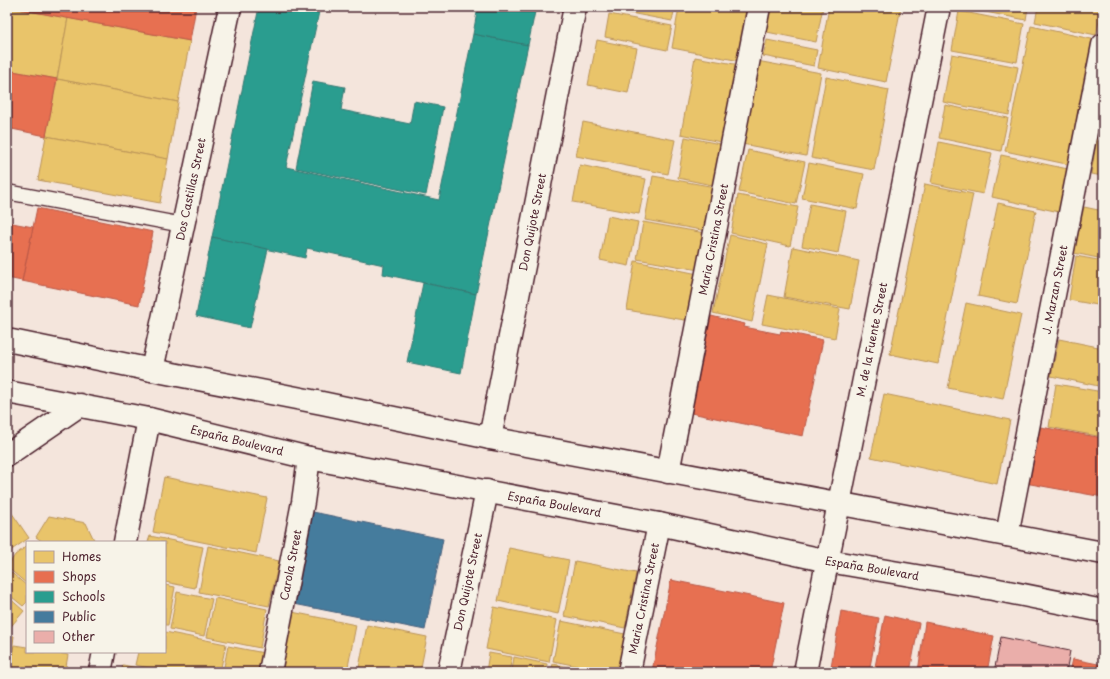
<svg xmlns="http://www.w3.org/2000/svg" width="1110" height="679" font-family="'Playpen Sans',sans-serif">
<rect width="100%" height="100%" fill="#f4e5dc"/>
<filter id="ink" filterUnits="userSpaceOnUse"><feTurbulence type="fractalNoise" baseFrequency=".025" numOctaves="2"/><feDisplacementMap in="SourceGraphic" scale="8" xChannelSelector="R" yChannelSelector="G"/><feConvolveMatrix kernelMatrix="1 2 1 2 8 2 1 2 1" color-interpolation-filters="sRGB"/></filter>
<g filter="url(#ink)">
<g fill="#e9c46a" stroke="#b99257">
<path d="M7 7 68 18 57 79 7 70Z"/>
<path d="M610 7H675L672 21 609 9Z"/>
<path d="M679 7H732L749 10 740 61 672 48Z"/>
<path d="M766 7H823L816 42 762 31Z"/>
<path d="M829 7H901L886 82 818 68Z"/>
<path d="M960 7H1028L1026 20Z"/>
<path d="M1038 7H1102L1096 35 1035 22Z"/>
<path d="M959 11 1024 24 1017 62 952 50Z"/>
<path d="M609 14 672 26 667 50 605 37Z"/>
<path d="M68 18 190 41 178 102 57 79Z"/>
<path d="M1031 26 1096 40 1071 165 1005 151Z"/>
<path d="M597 40 637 48 628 93 588 85Z"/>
<path d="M767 40 817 50 814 66 763 56Z"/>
<path d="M952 54 1018 67 1009 115 943 102Z"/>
<path d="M695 57 740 65 726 143 681 134Z"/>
<path d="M757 61 821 73 806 156 742 144Z"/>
<path d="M826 77 889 90 874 170 811 158Z"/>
<path d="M57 79 178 102 168 159 46 136Z"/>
<path d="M945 105 1008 118 1001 151 939 138Z"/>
<path d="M1103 106V129L1099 128Z"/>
<path d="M583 122 675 140 668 174 576 156Z"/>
<path d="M1098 133H1103V176L1091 174Z"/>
<path d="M46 136 168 159 160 203 38 180Z"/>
<path d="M685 137 725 145 717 186 678 178Z"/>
<path d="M939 142 992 153 983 194 931 183Z"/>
<path d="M748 150 805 162 796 204 739 192Z"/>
<path d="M1001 155 1068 169 1059 212 992 197Z"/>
<path d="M809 163 864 174 857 209 802 198Z"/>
<path d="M580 165 646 179 639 214 573 202Z"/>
<path d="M653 176 715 187 707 231 645 220Z"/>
<path d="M925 184 973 194 938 364 890 354Z"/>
<path d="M738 195 798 207 790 246 731 233Z"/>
<path d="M998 203 1036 211 1017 304 978 296Z"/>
<path d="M810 204 846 211 838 253 802 246Z"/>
<path d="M1084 207 1103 211V259L1074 253Z"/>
<path d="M608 216 638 222 629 266 600 260Z"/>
<path d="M643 222 705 233 699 270 637 259Z"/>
<path d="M730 235 768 244 752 322 713 313Z"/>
<path d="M793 247 859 261 850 309 784 297Z"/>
<path d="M1076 256 1103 261V306L1069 300Z"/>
<path d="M635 261 698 274 690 321 627 310Z"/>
<path d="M768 295 840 309 835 338 762 324Z"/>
<path d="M966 303 1021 315 1003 399 948 388Z"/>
<path d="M1059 339 1103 348V387L1051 376Z"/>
<path d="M1056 384 1103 392V437L1049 427Z"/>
<path d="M884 394 1010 420 997 484 871 457Z"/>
<path d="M164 477 267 498 256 553 153 532Z"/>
<path d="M7 506 29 538 7 553Z"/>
<path d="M49 516 86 523 95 542H43L36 537Z"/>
<path d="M150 536 203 547 195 588 165 582V542H148Z"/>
<path d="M27 546V584L7 567 15 555Z"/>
<path d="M208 546 279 561 269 606 199 592Z"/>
<path d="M509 548 569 560 558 614 498 601Z"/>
<path d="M575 561 636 573 625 628 564 616Z"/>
<path d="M7 569 27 586V602L23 606 7 593Z"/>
<path d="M165 585 175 587 168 625H165Z"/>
<path d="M177 592 212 599 204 636 170 629Z"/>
<path d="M7 596 24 611 7 631Z"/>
<path d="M215 598 267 609 260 648 207 637Z"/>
<path d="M494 607 557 620 549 662 486 649Z"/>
<path d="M292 612 356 625 347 672H298L281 668Z"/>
<path d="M561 621 625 634 618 672H607L553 661Z"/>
<path d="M367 625 427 637 420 672H379L359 668Z"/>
<path d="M165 632 226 644 220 672H168L135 665 138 652H165Z"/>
<path d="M7 635 14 636 9 672H7Z"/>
<path d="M14 645 27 647V652H54L68 655 65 672H9Z"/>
<path d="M228 646 264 653 260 672H223Z"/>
<path d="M489 653 512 657 509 672H486Z"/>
<path d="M514 657 547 664 546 672H512Z"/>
<path d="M553 664 593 672H551Z"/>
<path d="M123 665 156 672H121Z"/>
</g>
<g fill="#e76f51" stroke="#b85746">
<path d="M7 7H196L190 41Z"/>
<path d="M7 70 57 79 46 136 7 128Z"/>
<path d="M37 208 153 232 139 305 22 281Z"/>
<path d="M7 222 33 227 22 281 7 278Z"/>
<path d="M711 316 745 324 744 327 780 334 781 331 823 340 803 436 691 413Z"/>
<path d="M1035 426 1103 438V497L1025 483Z"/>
<path d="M671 580 784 603 770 672 652 671Z"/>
<path d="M841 611 879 618 869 672H830Z"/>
<path d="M885 615 919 623 910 672H874Z"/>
<path d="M925 622 994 636 987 672H918Z"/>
<path d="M1073 659 1103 665V672H1070Z"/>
</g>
<g fill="#2a9d8f" stroke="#347771">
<path d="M259 7H320L286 167 439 200 473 34 528 45 476 294 383 274 384 265 307 248 305 258 212 237Z"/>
<path d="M478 7H536L528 45 473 34Z"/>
<path d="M313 81 345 87 341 110 410 124 414 101 443 107 426 195 296 168Z"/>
<path d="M212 237 268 249 250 328 196 316Z"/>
<path d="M423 283 476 294 461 373 407 362Z"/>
</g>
<path fill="#457b9d" stroke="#465f7b" d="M313 512 443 539 425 630 294 604Z"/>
<path fill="#eaaeaa" stroke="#4a1f2b" d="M1001 637 1070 651 1066 672H994Z"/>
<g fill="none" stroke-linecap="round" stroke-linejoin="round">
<g stroke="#4a1f2b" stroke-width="17">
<path id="service" d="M7 192 183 225"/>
</g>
<g stroke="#4a1f2b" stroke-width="25">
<g id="minor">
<path id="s1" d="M152 370 230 7"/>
<path id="s2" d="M490 438 575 7"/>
<path id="s3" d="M668 472 759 7"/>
<path id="s4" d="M1007 535 1103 45"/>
<path d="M125 542 149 419"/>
<path d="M100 672 104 652"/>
<path id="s5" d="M270 672 303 502 309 458"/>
<path id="s6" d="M449 672 487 491"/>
<path id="s7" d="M629 672 659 524"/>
</g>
</g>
<g stroke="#4a1f2b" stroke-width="25">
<g id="tertiary">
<path d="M7 455 80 405"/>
<path id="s8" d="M805 672 939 7"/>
</g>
</g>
<g stroke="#4a1f2b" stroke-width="25">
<g id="primary">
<path d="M7 340 152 370 322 403 490 438 1103 553"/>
<path id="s9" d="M7 392 149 419 309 458 659 524 828 561 993 589 1103 611"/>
</g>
</g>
<use href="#service" stroke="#f7f3e8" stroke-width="14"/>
<use href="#minor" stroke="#f7f3e8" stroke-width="22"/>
<use href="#tertiary" stroke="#f7f3e8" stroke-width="22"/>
<use href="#primary" stroke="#f7f3e8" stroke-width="22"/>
</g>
</g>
<g text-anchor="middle" stroke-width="4" stroke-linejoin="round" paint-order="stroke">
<g font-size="11" fill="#4a1f2b" stroke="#f7f3e8">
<text dy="4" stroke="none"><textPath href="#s1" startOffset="185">Dos Castillas Street</textPath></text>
<text dy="4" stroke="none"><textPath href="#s2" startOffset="220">Don Quijote Street</textPath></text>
<text dy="4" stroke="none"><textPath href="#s3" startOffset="237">Maria Cristina Street</textPath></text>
<text dy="4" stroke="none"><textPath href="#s4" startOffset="250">J. Marzan Street</textPath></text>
<text dy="4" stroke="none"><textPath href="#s8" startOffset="339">M. de la Fuente Street</textPath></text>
<text dy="4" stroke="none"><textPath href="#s9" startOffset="235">España Boulevard</textPath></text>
<text dy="4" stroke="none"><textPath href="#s9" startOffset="559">España Boulevard</textPath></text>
<text dy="4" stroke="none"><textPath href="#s5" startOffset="109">Carola Street</textPath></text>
<text dy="4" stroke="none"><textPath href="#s9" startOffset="883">España Boulevard</textPath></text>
<text dy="4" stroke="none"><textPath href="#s6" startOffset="92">Don Quijote Street</textPath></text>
<text dy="4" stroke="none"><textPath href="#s7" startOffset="75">Maria Cristina Street</textPath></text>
</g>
</g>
<rect width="1110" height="679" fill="none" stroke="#f7f3e8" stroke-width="24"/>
<rect x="12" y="12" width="1086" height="655" fill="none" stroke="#4a1f2b" stroke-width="1.5" filter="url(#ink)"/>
<rect x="26" y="541" width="140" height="112" fill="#f7f3e8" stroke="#b29e9c"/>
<rect x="34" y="551" width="20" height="12" fill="#e9c46a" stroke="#b29e9c"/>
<text x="62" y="561" font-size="12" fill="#4a1f2b">Homes</text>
<rect x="34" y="571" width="20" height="12" fill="#e76f51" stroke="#b29e9c"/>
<text x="62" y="581" font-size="12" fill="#4a1f2b">Shops</text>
<rect x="34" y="591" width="20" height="12" fill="#2a9d8f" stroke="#b29e9c"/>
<text x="62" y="601" font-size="12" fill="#4a1f2b">Schools</text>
<rect x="34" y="611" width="20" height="12" fill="#457b9d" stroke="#b29e9c"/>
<text x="62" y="621" font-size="12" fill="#4a1f2b">Public</text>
<rect x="34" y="631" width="20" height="12" fill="#eaaeaa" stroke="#b29e9c"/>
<text x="62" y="641" font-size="12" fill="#4a1f2b">Other</text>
</svg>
